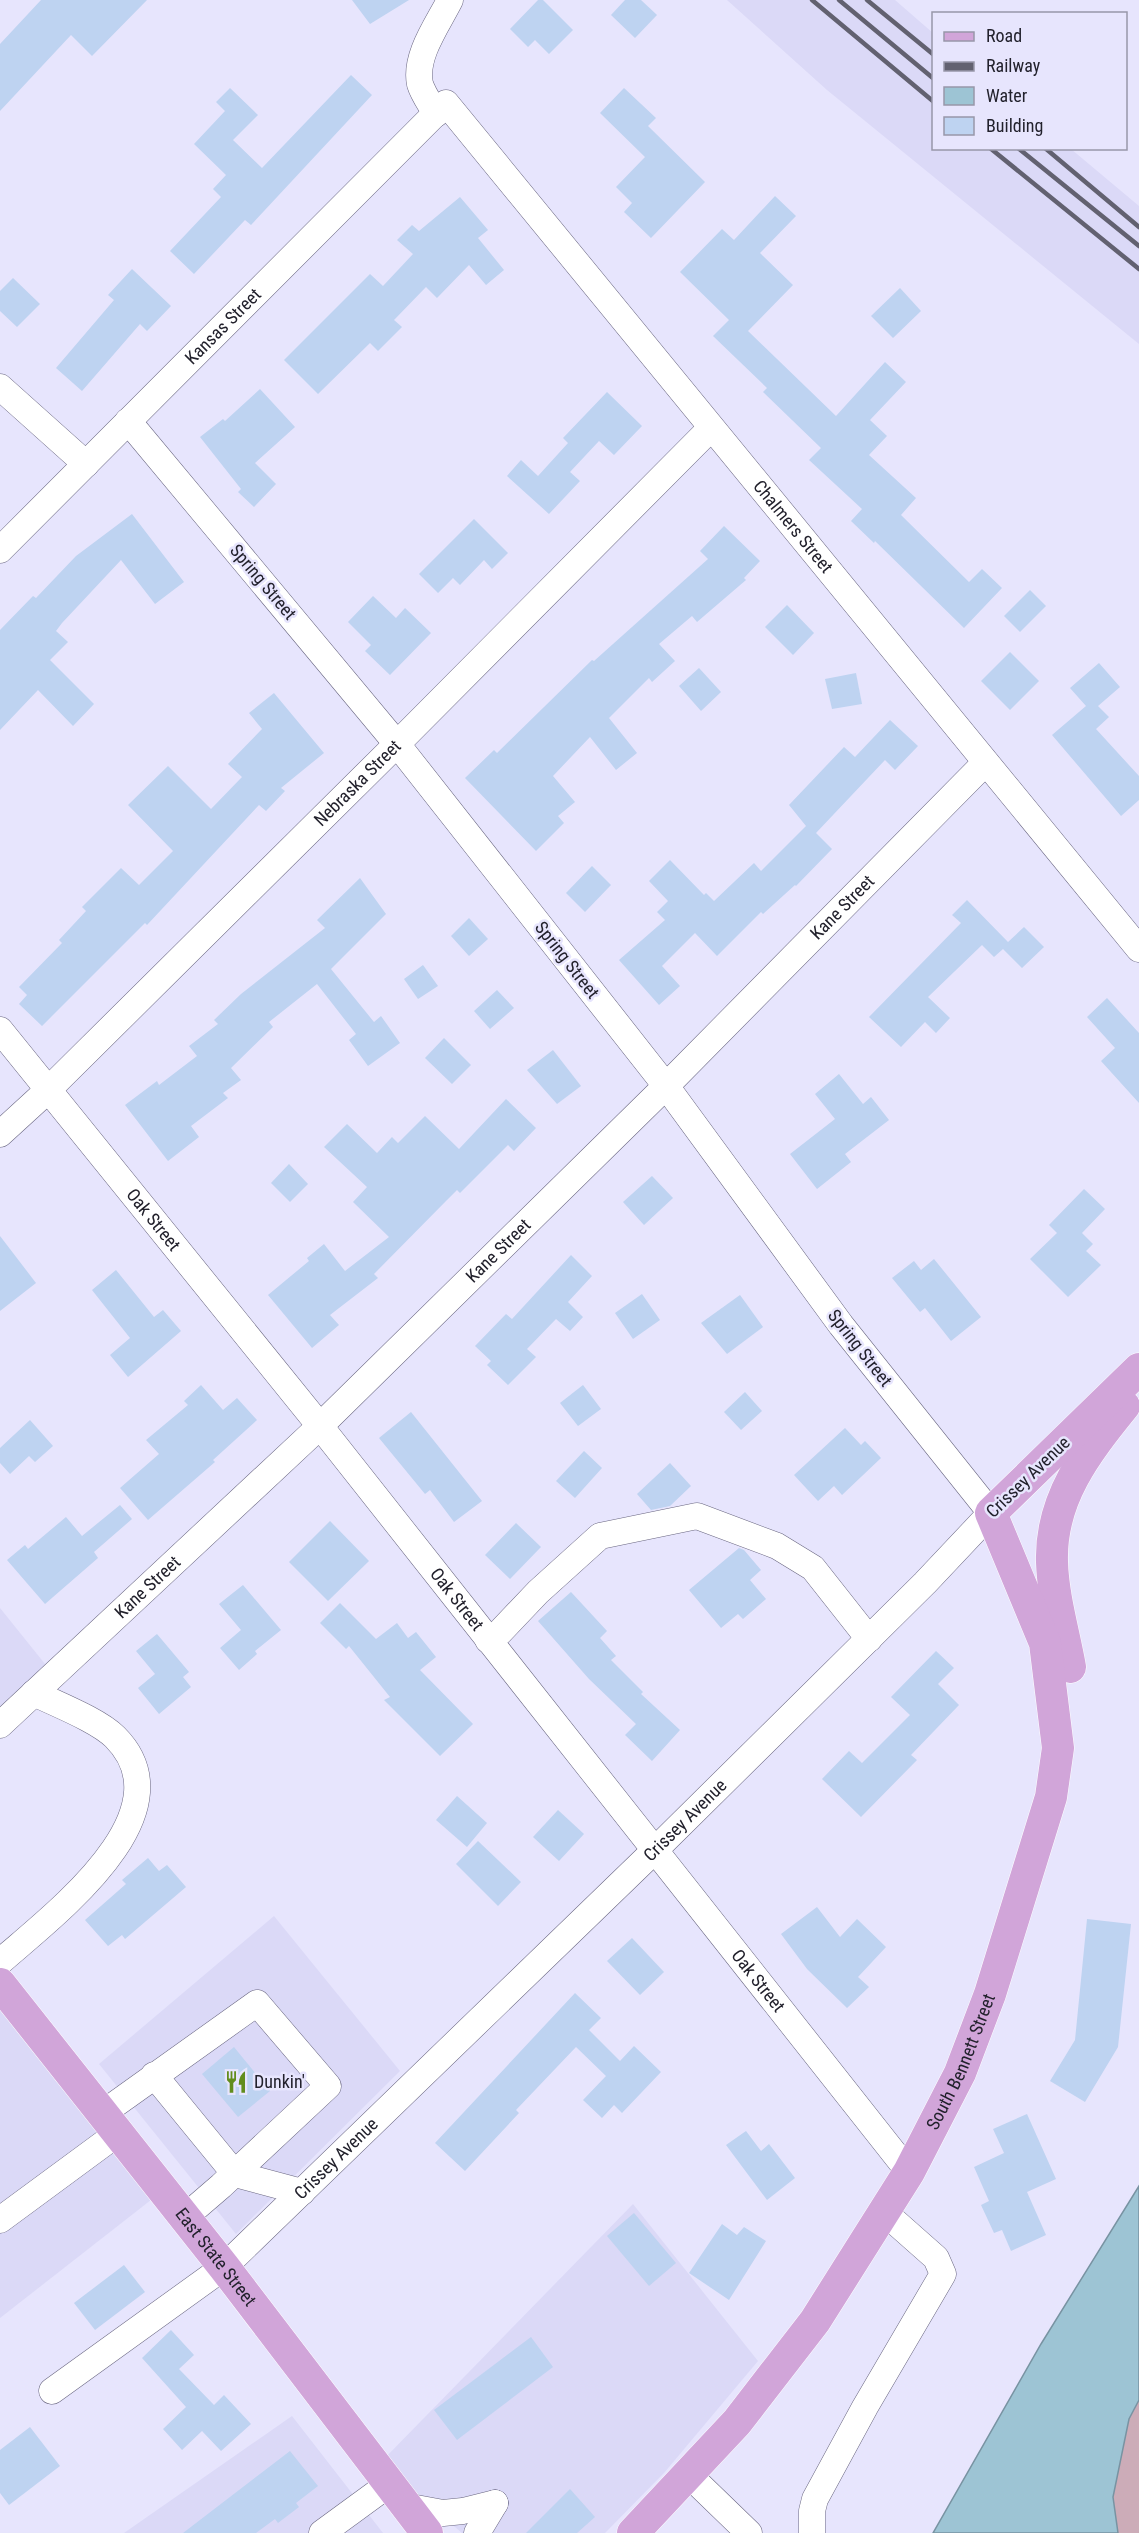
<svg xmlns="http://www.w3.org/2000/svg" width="1139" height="2533" font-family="'Roboto Condensed',sans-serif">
<rect width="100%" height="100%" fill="#e7e5fd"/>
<g fill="#dbd9f7">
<path d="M727 0H895L933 33 934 148 1071 149 1139 206V344L827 90Z"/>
<path d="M0 1608 49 1669 0 1715Z"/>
<path d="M274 1916 400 2071 236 2234 99 2064Z"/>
<path d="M0 1994 156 2196 0 2318Z"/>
<path d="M633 2204 758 2361 664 2473 605 2533H462L380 2463Z"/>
<path d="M292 2416 383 2533H124Z"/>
</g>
<path fill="#ccacb8" d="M1139 2400V2533H1118L1113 2497 1129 2419Z"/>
<path fill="#9dc4d4" stroke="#7893a2" stroke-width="1.5" d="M1139 2186V2400L1129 2419 1113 2497 1118 2533H933L1041 2344Z"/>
<g fill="#bed3f1">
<path d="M41 0H147L92 56 71 35 0 111V44Z"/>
<path d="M352 0H409L370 24Z"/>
<path d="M538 0H543L573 30 549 54 535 40 528 47 510 29Z"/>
<path d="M625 0H641L657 15 635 38 611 15Z"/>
<path d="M351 75 372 95 251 225 245 220 194 274 170 251 221 197 213 189 226 175 194 144 225 111 216 102 230 88 258 115 233 140 262 168Z"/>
<path d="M624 88 656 118 648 126 705 182 651 238 624 212 632 203 616 187 645 157 600 113Z"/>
<path d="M775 196 796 216 760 253 793 285 748 331 836 416 885 362 906 382 870 420 887 436 869 455 916 498 901 515 969 582 982 569 1002 588 964 628 875 541 874 543 851 521 862 509 809 460 821 448 763 392 767 388 713 336 729 320 680 272 722 229 734 240Z"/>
<path d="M460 197 488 230 478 238 504 270 486 285 469 265 437 298 426 287 394 320 402 327 378 351 370 343 318 394 284 360 370 274 383 286 413 254 397 240 412 225 419 231Z"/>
<path d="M132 269 171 306 147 331 140 324 82 391 56 368 114 300 108 295Z"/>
<path d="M13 278 40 304 17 327 0 311V291Z"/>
<path d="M900 288 921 311 893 338 871 316Z"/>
<path d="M260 389 295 427 255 463 276 484 254 507 238 492 241 489 200 437 223 419 225 421Z"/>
<path d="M607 392 642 426 614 455 599 441 570 472 580 481 549 514 507 476 521 460 538 476 568 443 563 438Z"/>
<path d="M132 514 184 582 155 604 121 560 62 623 56 631 68 642 50 660 94 704 73 726 38 690 0 730V630L33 596 36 598 76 556Z"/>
<path d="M474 519 508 553 492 569 484 560 460 585 453 578 438 593 419 574Z"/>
<path d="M724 526 760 561 744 578 746 580 697 622 692 616 659 644 675 661 652 682 649 678 609 718 637 753 616 770 590 737 553 776 575 802 558 816 564 823 536 851 465 778 494 750 497 753 592 660 594 661 708 559 700 551Z"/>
<path d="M1030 590 1046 606 1020 632 1004 616Z"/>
<path d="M373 596 396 618 405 608 431 633 390 675 365 651 371 645 348 622Z"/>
<path d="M787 605 814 633 793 655 765 627Z"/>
<path d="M1010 652 1039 681 1010 710 981 681Z"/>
<path d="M1099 663 1120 687 1098 706 1109 717 1096 729 1139 776V800L1121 816 1052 735 1086 706 1070 688Z"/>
<path d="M699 668 721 692 701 711 679 686Z"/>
<path d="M856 673 862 704 832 709 825 679Z"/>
<path d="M274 693 324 753 281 788 285 791 266 811 259 805 147 925 145 923 42 1026 19 1004 27 995 19 987 62 943 59 940 86 911 82 907 121 868 139 885 173 851 128 805 168 766 211 809 242 777 228 764 262 729 249 713Z"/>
<path d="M890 720 918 746 895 770 885 760 816 833 832 849 796 886 795 885 763 914 761 912 717 956 695 933 662 966 680 986 659 1005 619 960 665 920 657 912 668 901 649 881 670 860 704 895 706 893 714 901 754 863 761 871 806 826 789 805 844 747 855 757Z"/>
<path d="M592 866 611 885 585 912 566 893Z"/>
<path d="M360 878 386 914 331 969 374 1022 381 1016 400 1043 368 1066 349 1040 356 1034 317 984 269 1022 273 1027 231 1068 241 1080 223 1093 228 1098 191 1126 199 1137 168 1161 125 1105 157 1081 159 1085 197 1056 189 1046 218 1024 214 1020 241 994 325 928 317 920Z"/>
<path d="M967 900 1008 942 1024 927 1044 947 1022 968 1003 949 994 957 982 945 928 997 950 1018 936 1033 925 1022 901 1047 869 1017 961 923 952 915Z"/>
<path d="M469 918 488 939 469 956 451 936Z"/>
<path d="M423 965 438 986 418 999 404 979Z"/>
<path d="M497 990 514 1008 490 1029 474 1011Z"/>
<path d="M1107 998 1139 1033V1103L1101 1061 1115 1048 1087 1017Z"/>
<path d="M444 1038 471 1065 452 1084 425 1058Z"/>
<path d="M553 1050 581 1086 557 1104 527 1070Z"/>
<path d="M839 1074 863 1104 871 1097 889 1120 845 1154 851 1162 817 1189 790 1154 835 1119 815 1094Z"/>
<path d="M506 1099 536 1128 514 1151 508 1145 460 1193 457 1190 447 1200 374 1274 378 1278 330 1315 339 1325 312 1348 268 1295 309 1261 307 1258 324 1244 345 1271 389 1237 353 1202 367 1187 324 1147 347 1124 377 1153 392 1137 398 1143 425 1116 459 1149Z"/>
<path d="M289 1164 308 1184 290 1202 271 1183Z"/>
<path d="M652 1176 673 1198 644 1225 623 1202Z"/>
<path d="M1084 1189 1105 1209 1082 1233 1093 1244 1086 1251 1101 1265 1068 1297 1030 1259 1057 1233 1049 1225Z"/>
<path d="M0 1236 36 1283 0 1311Z"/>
<path d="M571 1255 592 1276 568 1302 583 1317 570 1331 556 1319 527 1349 536 1357 508 1385 487 1365 491 1361 475 1346 506 1314 512 1319Z"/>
<path d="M934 1259 981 1317 951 1341 925 1308 920 1312 892 1278 914 1261 921 1270Z"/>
<path d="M116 1270 154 1317 163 1310 181 1331 128 1377 110 1355 130 1338 92 1290Z"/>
<path d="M642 1294 660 1320 633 1339 615 1313Z"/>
<path d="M740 1295 763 1327 727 1354 701 1323Z"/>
<path d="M201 1385 223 1410 237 1398 257 1420 213 1460 215 1462 148 1520 120 1488 159 1454 146 1440 188 1405 184 1401Z"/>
<path d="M583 1385 601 1409 578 1426 560 1403Z"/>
<path d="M745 1392 762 1411 741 1430 724 1412Z"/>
<path d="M411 1412 482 1501 454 1522 430 1490 425 1494 379 1438Z"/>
<path d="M30 1420 53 1446 35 1462 29 1456 10 1474 0 1463V1448Z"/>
<path d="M845 1428 861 1445 865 1441 881 1458 842 1495 834 1486 818 1501 794 1475Z"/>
<path d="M584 1451 602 1468 575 1498 556 1481Z"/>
<path d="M670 1463 691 1486 670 1506 651 1510 637 1494Z"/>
<path d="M120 1505 132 1519 94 1552 98 1558 45 1604 7 1560 25 1545 28 1549 66 1517 82 1536Z"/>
<path d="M330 1521 369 1561 328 1601 289 1562Z"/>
<path d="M516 1523 541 1547 510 1579 485 1555Z"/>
<path d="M739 1548 744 1550 761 1570 750 1580 766 1599 743 1619 738 1614 721 1628 689 1590Z"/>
<path d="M243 1585 281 1630 255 1651 257 1654 239 1670 220 1648 241 1630 219 1604Z"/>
<path d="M571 1592 607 1631 600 1638 616 1656 611 1660 643 1692 641 1694 680 1730 652 1761 625 1735 636 1724 589 1679 538 1621Z"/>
<path d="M340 1603 376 1639 397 1623 408 1638 416 1632 436 1657 420 1670 473 1724 440 1756 384 1700 390 1697 349 1646 346 1649 320 1623Z"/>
<path d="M157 1634 189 1672 183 1677 191 1687 159 1714 138 1688 155 1674 136 1651Z"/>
<path d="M936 1651 954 1668 938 1684 959 1705 911 1755 917 1760 861 1817 822 1779 849 1751 862 1763 910 1715 891 1697Z"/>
<path d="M457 1796 487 1823 467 1847 436 1820Z"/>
<path d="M558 1810 584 1834 559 1861 533 1837Z"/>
<path d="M478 1841 521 1882 498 1906 456 1864Z"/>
<path d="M148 1858 159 1871 167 1865 186 1887 125 1939 122 1935 108 1946 85 1920 126 1884 122 1880Z"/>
<path d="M817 1907 840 1937 857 1919 886 1947 858 1977 869 1987 847 2008 807 1969 781 1934Z"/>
<path d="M1087 1919 1131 1924 1118 2047 1085 2102 1050 2081 1075 2040Z"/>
<path d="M632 1938 664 1972 640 1995 607 1961Z"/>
<path d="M575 1993 601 2018 589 2030 620 2061 634 2046 661 2072 622 2113 614 2105 602 2118 583 2100 606 2076 576 2047 516 2110 519 2113 465 2171 435 2143Z"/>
<path d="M234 2047 270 2091 238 2117 202 2074Z"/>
<path d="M1027 2114 1056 2179 1027 2192 1046 2235 1011 2251 1002 2230 994 2233 981 2205 989 2201 974 2167 1004 2153 993 2129Z"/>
<path d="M746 2131 761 2151 769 2144 795 2178 767 2200 726 2145Z"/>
<path d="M634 2213 676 2263 649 2286 607 2236Z"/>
<path d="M722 2224 737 2235 744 2227 766 2241 729 2300 689 2273Z"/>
<path d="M124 2265 145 2292 95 2330 74 2303Z"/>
<path d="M171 2330 194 2355 179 2369 214 2405 224 2395 251 2424 221 2451 202 2431 182 2450 163 2429 186 2407 142 2358Z"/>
<path d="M531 2337 553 2367 457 2440 434 2410Z"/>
<path d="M30 2427 60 2466 9 2505 0 2493V2450Z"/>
<path d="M290 2451 318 2486 296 2503 299 2507 278 2523 275 2519 256 2533H183Z"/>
<path d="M570 2489 595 2517 577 2533H526Z"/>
</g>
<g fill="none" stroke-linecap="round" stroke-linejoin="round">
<g stroke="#696680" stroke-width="27">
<g id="minor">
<path d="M436 114C431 105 423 94 420 84 414 56 438 24 450 0"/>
<path d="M0 387 86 464"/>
<path id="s1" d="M0 550 446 103 1139 949"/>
<path id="s2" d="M0 1030 320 1426 909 2172"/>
<path id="s3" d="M0 1134 47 1091 397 744 711 428"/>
<path d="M488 1640 500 1632 538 1592 600 1536 697 1516 777 1546 813 1568 869 1639"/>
<path id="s4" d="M0 1725 320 1426 666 1086 985 763"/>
<path d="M0 1962C52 1916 191 1813 115 1737 98 1720 56 1704 34 1693"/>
<path d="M154 2075 235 2174 302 2192"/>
<path d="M103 2113 257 2003 328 2086 221 2186 185 2217"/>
<path d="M0 2220 118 2133"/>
<path id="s5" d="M52 2391 224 2267 654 1851 925 1583 991 1513 841 1325 666 1086 397 744 128 421"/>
<path d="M688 2474 749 2533"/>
<path d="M405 2506 443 2513 463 2511 495 2503"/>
<path d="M322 2533 389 2484"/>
<path d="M477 2533 495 2503"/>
<path d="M812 2533V2511L815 2499 865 2407 943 2274 936 2258 884 2212"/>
</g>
</g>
<g stroke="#fff" stroke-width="33">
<g id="major">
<path d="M1070 1667C1064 1633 1053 1597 1052 1562 1050 1499 1086 1453 1124 1406"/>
<path id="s6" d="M0 1984 224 2267 427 2533"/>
<path id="s7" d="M633 2533 737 2422 815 2321 909 2172 960 2073 990 1994 1051 1797 1058 1748 1045 1643 991 1513 1139 1369"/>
</g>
</g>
<use href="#minor" stroke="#fff" stroke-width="26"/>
<use href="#major" stroke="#d1a5d9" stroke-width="32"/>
<g stroke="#626170" stroke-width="4.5">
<path d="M812 0 934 102"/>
<path d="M839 0 934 79"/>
<path d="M867 0 934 55"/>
<path d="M990 148 1139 269"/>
<path d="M1018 148 1139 246"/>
<path d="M1045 148 1139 227"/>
</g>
</g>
<defs>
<g id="restaurant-bare" transform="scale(1.8)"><path d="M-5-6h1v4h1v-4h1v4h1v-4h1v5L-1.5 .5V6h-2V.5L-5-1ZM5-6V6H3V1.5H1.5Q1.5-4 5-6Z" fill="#628d1d" stroke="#e7e5fd" stroke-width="2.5" paint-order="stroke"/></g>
</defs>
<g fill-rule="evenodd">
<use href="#restaurant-bare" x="236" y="2082"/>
</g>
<g text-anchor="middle" stroke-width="5" stroke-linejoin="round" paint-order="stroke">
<g font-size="18" fill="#22212c" stroke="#e7e5fd">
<text dy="6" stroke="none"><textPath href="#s1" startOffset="316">Kansas Street</textPath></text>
<text dy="6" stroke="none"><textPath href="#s1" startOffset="1179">Chalmers Street</textPath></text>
<text transform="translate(263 582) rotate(50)" y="6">Spring Street</text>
<text dy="6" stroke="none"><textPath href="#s3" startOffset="501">Nebraska Street</textPath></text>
<text dy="6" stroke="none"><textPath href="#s4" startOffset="1174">Kane Street</textPath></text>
<text transform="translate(567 960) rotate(52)" y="6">Spring Street</text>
<text dy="6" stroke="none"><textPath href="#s2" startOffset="244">Oak Street</textPath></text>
<text dy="6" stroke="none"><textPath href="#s4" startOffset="688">Kane Street</textPath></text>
<text transform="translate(860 1348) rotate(52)" y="6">Spring Street</text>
<text transform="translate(1028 1477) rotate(-44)" y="6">Crissey Avenue</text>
<text dy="6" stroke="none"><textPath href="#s4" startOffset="202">Kane Street</textPath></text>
<text dy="6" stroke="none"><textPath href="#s2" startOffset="730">Oak Street</textPath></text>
<text dy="6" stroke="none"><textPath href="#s5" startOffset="854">Crissey Avenue</textPath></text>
<text dy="6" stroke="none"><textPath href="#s2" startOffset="1216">Oak Street</textPath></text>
<text dy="6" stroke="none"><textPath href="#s7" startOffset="578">South Bennett Street</textPath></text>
<text dy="6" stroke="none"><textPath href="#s5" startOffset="368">Crissey Avenue</textPath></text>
<text dy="6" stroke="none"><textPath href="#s6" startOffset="348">East State Street</textPath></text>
</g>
<g font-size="18" fill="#22212c" stroke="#e7e5fd" text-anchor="start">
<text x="254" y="2088">Dunkin'</text>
</g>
</g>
<rect x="932" y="12" width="195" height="138" fill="#e7e5fd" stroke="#9897a9" stroke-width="1.5"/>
<rect x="944" y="32" width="30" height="9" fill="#d1a5d9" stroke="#9897a9" stroke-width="1.5"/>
<text x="986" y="42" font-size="18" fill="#22212c">Road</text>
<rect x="944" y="62" width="30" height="9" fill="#626170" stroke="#9897a9" stroke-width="1.5"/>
<text x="986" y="72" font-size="18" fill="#22212c">Railway</text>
<rect x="944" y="87" width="30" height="18" fill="#9dc4d4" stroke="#9897a9" stroke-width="1.5"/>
<text x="986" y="102" font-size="18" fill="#22212c">Water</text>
<rect x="944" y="117" width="30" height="18" fill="#bed3f1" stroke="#9897a9" stroke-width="1.5"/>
<text x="986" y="132" font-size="18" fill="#22212c">Building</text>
</svg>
